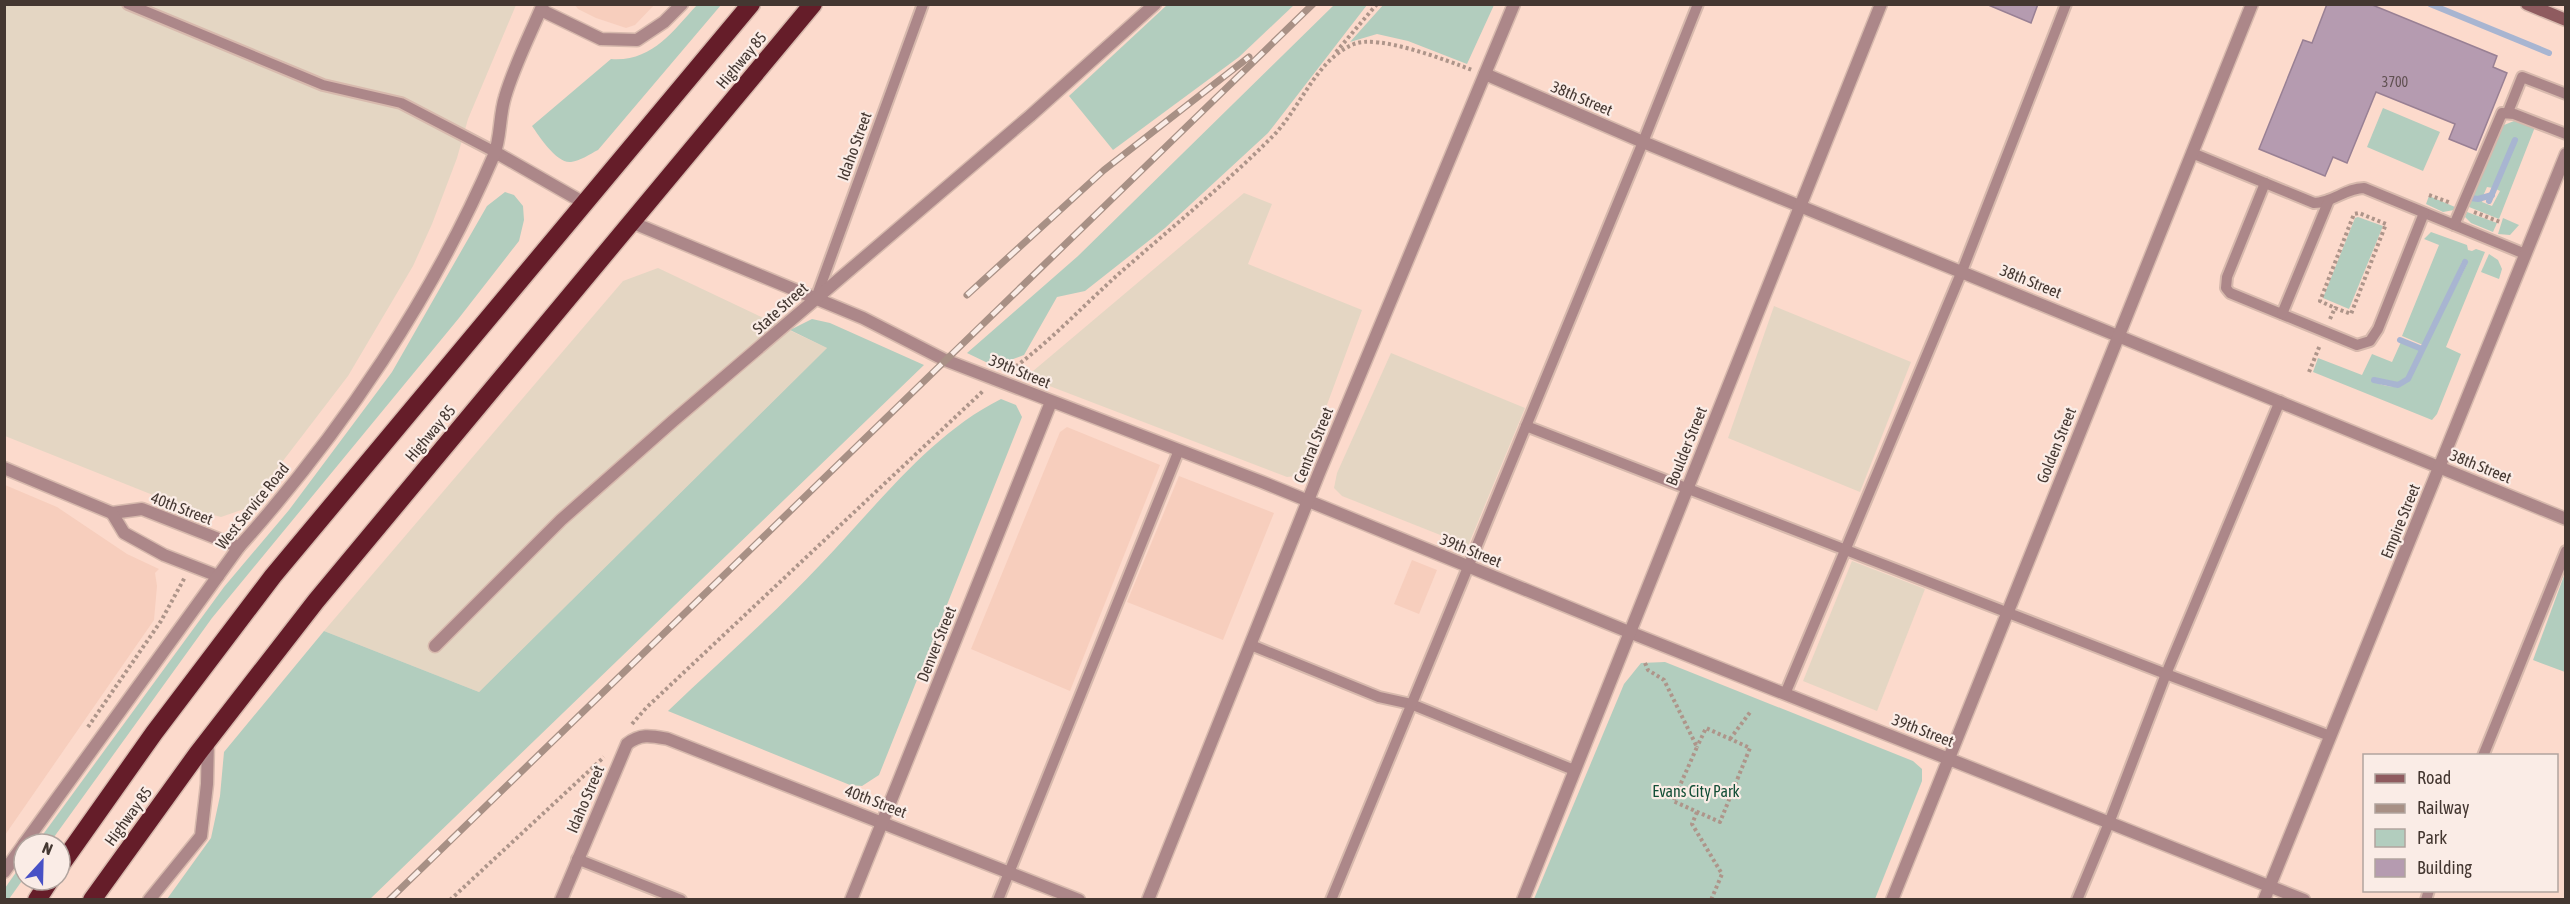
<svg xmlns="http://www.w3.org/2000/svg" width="2570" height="904" font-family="'Asap Condensed',sans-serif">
<rect width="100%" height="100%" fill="#fcdacc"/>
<g fill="#f7cebd">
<path d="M575 5H654L635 25 626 28 596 18 578 9Z"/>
<path d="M1067 427 1160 465 1070 691 971 649 1060 432Z"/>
<path d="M1179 476 1274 513 1223 640 1127 602Z"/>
<path d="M5 485 57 507 127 554 159 569 155 573 157 586 154 620 5 835Z"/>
<path d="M1412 560 1437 570 1419 614 1394 604Z"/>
</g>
<g fill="#e4d6c3">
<path d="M5 5H516L468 119 457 158 432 224 413 266 348 376 247 508 221 517 183 507 5 436Z"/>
<path d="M1244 193 1272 204 1248 264 1362 310 1304 467 1296 476 1287 477 1026 377Z"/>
<path d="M658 268 827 348 479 692 324 631 623 281Z"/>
<path d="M1774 306 1911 362 1860 492 1728 438Z"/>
<path d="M1391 353 1525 408 1468 546 1342 496 1334 488 1337 473Z"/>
<path d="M1852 561 1925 589 1877 711 1803 681Z"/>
</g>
<g fill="#b2cdbe">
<path d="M1384 4H1494V5L1467 64 1408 41 1377 34 1350 42Z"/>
<path d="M697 5H721L598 150C590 154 580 161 571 162 557 164 539 136 532 126L611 59C652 62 672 32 697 5Z"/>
<path d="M1167 5H1294L1239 57 1113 150 1069 96Z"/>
<path d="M1334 5H1367L1268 133 1165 228 1085 291 1057 297 1024 355 994 366 967 353 1078 256Z"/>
<path d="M2383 108 2440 132 2423 171 2367 147Z"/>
<path d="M2514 121 2535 127 2499 219 2469 207 2471 200H2483L2482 202 2492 206 2500 191 2496 189 2516 137 2493 188 2487 187 2483 196 2472 197 2499 131 2504 125Z"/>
<path d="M505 192 514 195 523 206 524 220 519 241 459 318 212 618 49 844H36L224 587 289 510 392 372 487 206Z"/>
<path d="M2429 196 2455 207 2454 210 2443 212 2426 204Z"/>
<path d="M2467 212 2497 223 2493 232 2471 223 2465 217Z"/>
<path d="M2358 217 2383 226 2349 309 2323 298 2355 218Z"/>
<path d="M2503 218 2519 225 2510 235 2498 234Z"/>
<path d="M2431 232 2467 245 2468 250 2472 251 2476 249 2485 252 2446 347 2461 354 2437 414 2432 420 2313 372 2318 358 2362 375 2372 354 2392 362 2401 342 2420 350 2407 377 2397 383 2374 378 2372 380C2385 388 2400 390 2410 378L2467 264 2466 260 2462 262 2423 345 2402 336 2439 245 2424 239Z"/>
<path d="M2489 254 2498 260 2502 269 2499 279 2481 272Z"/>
<path d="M812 319 830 323 924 365 370 899H167L211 838 220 796 224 752 324 631 479 692 827 348 790 330Z"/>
<path d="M1001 399 1016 405 1022 417 879 775 862 786 850 785 668 711C719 662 772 616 820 565 875 508 929 435 1001 399Z"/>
<path d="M2565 573V672L2533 660Z"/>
<path d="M1665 662 1913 761 1922 769V781L1875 899H1534L1624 684 1641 663Z"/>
<path d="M24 861V878L9 899H5V888Z"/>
</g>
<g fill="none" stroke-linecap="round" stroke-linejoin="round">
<g stroke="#a8b5d1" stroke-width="6">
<path d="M2430 4 2549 53"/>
<path d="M2471 198 2478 199 2492 195"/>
<path d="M2489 201 2515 140"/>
<path d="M2400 340 2422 349"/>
<path d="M2374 380 2398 385 2408 379 2465 262"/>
</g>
</g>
<g fill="#b59bb0" stroke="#998094" stroke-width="1.5">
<path d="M1986 4H2038L2031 23Z"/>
<path d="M2327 4H2370L2497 56 2493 67 2507 73 2476 150 2449 139 2455 124 2376 92 2347 163 2333 157 2325 176 2259 149 2303 40 2312 43Z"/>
</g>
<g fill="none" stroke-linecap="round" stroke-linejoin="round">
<g stroke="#d7b9ad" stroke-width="14">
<g id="lane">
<path d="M128 4 323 85 401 103 495 152"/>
<path d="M2508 112 2522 77 2566 94"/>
<path d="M2192 153 2314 203C2332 203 2346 188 2364 188L2525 254"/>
<path d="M2265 183 2227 277 2226 288 2230 293 2357 345 2370 341 2378 329 2424 213"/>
<path d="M2454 225 2502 113 2514 114 2566 134"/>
<path d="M816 298 923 4"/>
<path d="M2282 314 2329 200"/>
<path d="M1526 426 2166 674 2280 401"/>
<path d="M1251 645 1379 697 1411 704 1574 770"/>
<path d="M1785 694 1962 271 2066 4"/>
<path d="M2483 756 2566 551"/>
<path d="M577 859 681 900"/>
<path d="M998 900 1179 450"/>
<path d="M1331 900 1643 142 1698 4"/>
<path d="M2077 900 2109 823 2166 674 2330 736"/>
<path d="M2426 900 2429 890"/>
</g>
</g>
<g stroke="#d7b9ad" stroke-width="15">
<g id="street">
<path d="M541 10 601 39 637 40 664 22 682 4"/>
<path d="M1485 74 1643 142 2566 519"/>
<path d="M495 152 586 204"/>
<path d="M631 222 863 318 945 360 1262 482 1629 632 2304 900"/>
<path d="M4 468 112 513 142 509 239 547"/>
<path d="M112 513 124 533 164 555 218 576"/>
<path d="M435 646 561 520 673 421 1030 116 1155 4"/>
<path d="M24 844 239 547C342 432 433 297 494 155 501 138 499 116 505 97 514 66 530 35 543 4"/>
<path d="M4 872 24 844"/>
<path d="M149 900 201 836 207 784 208 740"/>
<path d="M561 900 627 744C641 733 652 736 668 739L1079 900"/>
<path d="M851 900 1051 402"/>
<path d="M1148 900 1319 473 1514 4"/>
<path d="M1523 900 1881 4"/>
<path d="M1892 900 2252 4"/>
<path d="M2264 900 2566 154"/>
</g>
</g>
<g stroke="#d7b9ad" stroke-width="15">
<path id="secondary" d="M2527 4 2566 20"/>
</g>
<g stroke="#d7b9ad" stroke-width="21">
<g id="highway">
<path d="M60 866 154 733 273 576 751 4"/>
<path d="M37 900 50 880"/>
<path d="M92 900 198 753 316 601 813 4"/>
</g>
</g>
<g stroke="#ae958a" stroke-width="4" stroke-dasharray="3 3" stroke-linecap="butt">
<path d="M1336 52 1377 4"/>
<path d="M2429 195 2451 203"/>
<path d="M2474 212 2500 222"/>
<path d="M2330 319 2335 308 2351 314 2386 224 2359 213 2354 214 2320 301 2335 308"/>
<path d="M1011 370C1055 338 1088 300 1129 265 1177 223 1226 183 1271 138 1300 110 1315 60 1354 44 1378 34 1446 60 1472 70"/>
<path d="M2309 372 2320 345"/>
<path d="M1645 663 1648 670 1664 680 1697 747 1673 801 1720 822 1750 748 1706 728 1697 747"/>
<path d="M632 724 646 708 983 391"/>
<path d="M88 727 161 621 185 577"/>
<path d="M1730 739 1751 711"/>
<path d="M1697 812 1692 824 1722 874 1711 900"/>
<path d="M450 900 604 757"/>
</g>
<use href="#lane" stroke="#ac8789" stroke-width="10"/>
<use href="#street" stroke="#ac8789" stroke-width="12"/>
<use href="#secondary" stroke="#8f5b5f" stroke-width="12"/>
<use href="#highway" stroke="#651d29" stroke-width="18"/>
<g stroke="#a89085" stroke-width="7">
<g id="rail">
<path d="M967 295 1104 170 1249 57"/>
<path d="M389 900 1313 4"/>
</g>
</g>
<use href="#rail" stroke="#faece6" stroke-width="4.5" stroke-dasharray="14" stroke-linecap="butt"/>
</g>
<g text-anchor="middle" stroke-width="4.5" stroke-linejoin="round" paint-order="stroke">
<g font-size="14" fill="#605051">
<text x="2395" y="87">3700</text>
</g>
<g font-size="16" fill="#443731" stroke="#faece6">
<text transform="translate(741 60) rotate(-50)" y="6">Highway 85</text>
<text transform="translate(1582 98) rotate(23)" y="6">38th Street</text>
<text transform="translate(854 146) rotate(-70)" y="6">Idaho Street</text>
<text transform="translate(2031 281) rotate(22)" y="6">38th Street</text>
<text transform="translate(780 308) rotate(-42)" y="6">State Street</text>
<text transform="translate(1020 371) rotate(22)" y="6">39th Street</text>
<text transform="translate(430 433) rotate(-50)" y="6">Highway 85</text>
<text transform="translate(1313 445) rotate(-68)" y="6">Central Street</text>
<text transform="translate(2056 445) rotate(-68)" y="6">Golden Street</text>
<text transform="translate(1686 446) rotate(-68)" y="6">Boulder Street</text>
<text transform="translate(2481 466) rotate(22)" y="6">38th Street</text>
<text transform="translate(252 506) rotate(-51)" y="6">West Service Road</text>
<text transform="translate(182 508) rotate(21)" y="6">40th Street</text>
<text transform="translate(2400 521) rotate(-68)" y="6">Empire Street</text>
<text transform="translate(1471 550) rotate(22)" y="6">39th Street</text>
<text transform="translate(936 644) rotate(-68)" y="6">Denver Street</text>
<text transform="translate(1923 730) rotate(21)" y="6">39th Street</text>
<text transform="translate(585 799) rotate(-67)" y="6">Idaho Street</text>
<text transform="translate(876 801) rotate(21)" y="6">40th Street</text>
<text transform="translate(128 816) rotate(-54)" y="6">Highway 85</text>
</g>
<g font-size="16" fill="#134e36" stroke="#faece6">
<text x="1696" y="797">Evans City Park</text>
</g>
</g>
<rect width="2570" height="904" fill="none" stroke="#443731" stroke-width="12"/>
<rect x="2363" y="754" width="195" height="138" fill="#faece6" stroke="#b1a49e" stroke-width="1.5"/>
<rect x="2375" y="774" width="30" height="9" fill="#8f5b5f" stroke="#b1a49e" stroke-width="1.5"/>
<text x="2417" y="784" font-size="18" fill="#443731">Road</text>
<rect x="2375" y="804" width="30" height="9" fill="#a89085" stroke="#b1a49e" stroke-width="1.5"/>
<text x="2417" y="814" font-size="18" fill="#443731">Railway</text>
<rect x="2375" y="829" width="30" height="18" fill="#b2cdbe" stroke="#b1a49e" stroke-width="1.5"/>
<text x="2417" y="844" font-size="18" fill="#443731">Park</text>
<rect x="2375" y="859" width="30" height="18" fill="#b59bb0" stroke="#b1a49e" stroke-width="1.5"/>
<text x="2417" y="874" font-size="18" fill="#443731">Building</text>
<g transform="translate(42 862) rotate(22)"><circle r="28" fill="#faece6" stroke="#b1a49e" stroke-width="1.5"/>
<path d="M0-4.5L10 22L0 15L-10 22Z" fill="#4851c6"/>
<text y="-9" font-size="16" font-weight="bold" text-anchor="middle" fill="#443731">N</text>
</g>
</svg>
